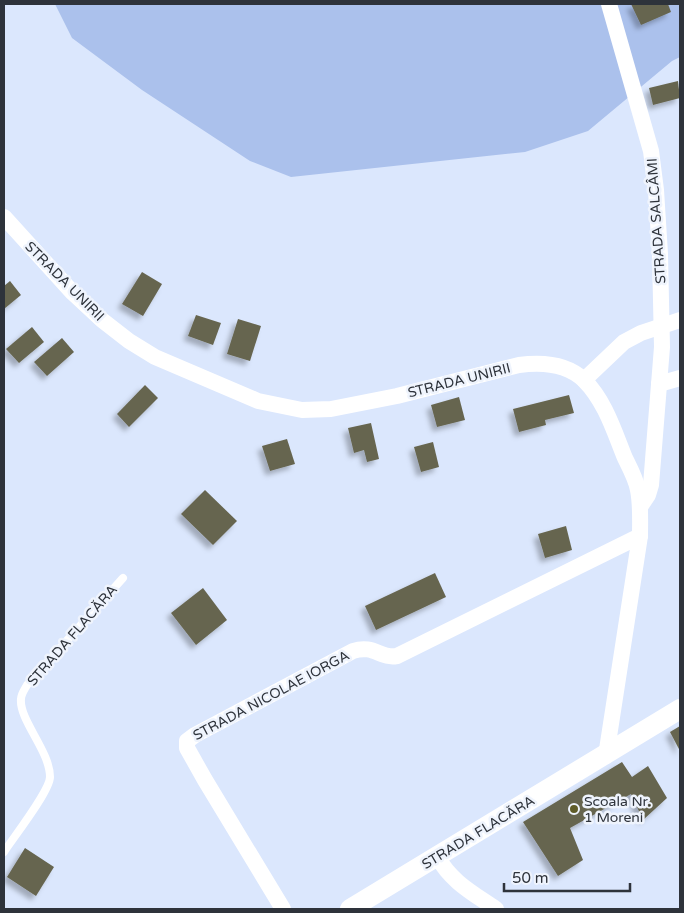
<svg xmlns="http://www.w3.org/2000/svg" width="684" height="913" font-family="'Varela Round',sans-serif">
<defs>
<filter id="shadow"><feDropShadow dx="-4.5" dy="4.5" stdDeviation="2.5" flood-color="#0004"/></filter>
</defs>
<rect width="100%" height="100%" fill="#dbe7fd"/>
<path fill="#abc1ec" d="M55 4H680V57L672 61 588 131 525 152 291 177 250 161 142 90 72 38Z"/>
<g fill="#66654f" filter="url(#shadow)">
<path d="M631 4H668L671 12 641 25Z"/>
<path d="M678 81 680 98 653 105 649 88Z"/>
<path d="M142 272 162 284 143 316 122 304Z"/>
<path d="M10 281 21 295 4 309V286Z"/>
<path d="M196 315 221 323 213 345 188 336Z"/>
<path d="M238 319 261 326 250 361 227 354Z"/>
<path d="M32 327 44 342 19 363 6 349Z"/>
<path d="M62 338 74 352 47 376 34 362Z"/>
<path d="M145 385 158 398 129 427 117 414Z"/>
<path d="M569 395 574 413 545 420 546 425 519 432 513 409Z"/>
<path d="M459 397 465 420 437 427 431 405Z"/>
<path d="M371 423 379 459 367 462 364 450 354 453 348 428Z"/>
<path d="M287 439 295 464 270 471 262 446Z"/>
<path d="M433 442 439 467 421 472 414 447Z"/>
<path d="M205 490 237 521 213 545 181 514Z"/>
<path d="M566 526 572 550 545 558 538 534Z"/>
<path d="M435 573 446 597 376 630 365 606Z"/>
<path d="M203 588 227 620 196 645 171 613Z"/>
<path d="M680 726V751L670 732Z"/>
<path d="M622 762 632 777 648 766 667 798 643 820 631 794 570 828 583 860 558 876 523 822Z"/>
<path d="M25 848 54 867 36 896 7 877Z"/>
</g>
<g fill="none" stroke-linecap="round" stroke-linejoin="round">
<path stroke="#fff" stroke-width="8" d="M4 852C13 838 50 791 50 777 50 751 19 720 21 699 21 694 25 689 27 685L123 578"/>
<g stroke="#fff" stroke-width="16">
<path d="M609 4 651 151 656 190 660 254 662 347 651 485 648 495 640 507"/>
<path d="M4 217 73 293 102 320 129 341 155 357 258 401 302 410 331 409 397 396 519 365C541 362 566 363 584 380 605 401 614 431 625 458 630 468 636 479 638 490 641 505 640 521 640 536L606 756"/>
<path d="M584 380 624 342 641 333 680 320"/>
<path d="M659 384 680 378"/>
<path d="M437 856C451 882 473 893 496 909"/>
<path d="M283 909 205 780 187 748V741L195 735 353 651C374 644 380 659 397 656L640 536"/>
</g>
<path stroke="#fff" stroke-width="20" d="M350 909 680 709"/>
</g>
<circle fill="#5f5c28" stroke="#eff4fd" stroke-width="2" cx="574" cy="809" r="5"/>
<g text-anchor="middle" stroke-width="5" stroke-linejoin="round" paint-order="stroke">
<g font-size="14" fill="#2e333b" stroke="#eff4fd">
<text transform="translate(656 221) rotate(-94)" y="5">STRADA SALCÂMI</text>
<text transform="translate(65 281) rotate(45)" y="5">STRADA UNIRII</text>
<text transform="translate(459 380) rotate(-14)" y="5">STRADA UNIRII</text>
<text transform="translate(72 635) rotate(-49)" y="5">STRADA FLACĂRA</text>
<text transform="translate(271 695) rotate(-28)" y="5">STRADA NICOLAE IORGA</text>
<text transform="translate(478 832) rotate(-31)" y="5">STRADA FLACĂRA</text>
</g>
<g font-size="14" fill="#2e333b" stroke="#eff4fd" text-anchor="start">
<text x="584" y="806">Scoala Nr.<tspan x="584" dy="16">1 Moreni</tspan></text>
</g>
</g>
<rect width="684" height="913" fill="none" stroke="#2e333b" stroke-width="10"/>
<path d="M504 883v8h126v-8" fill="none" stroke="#2e333b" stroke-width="2.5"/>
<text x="512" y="883" font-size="15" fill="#2e333b" stroke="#eff4fd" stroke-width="4" paint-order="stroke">50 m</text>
</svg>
